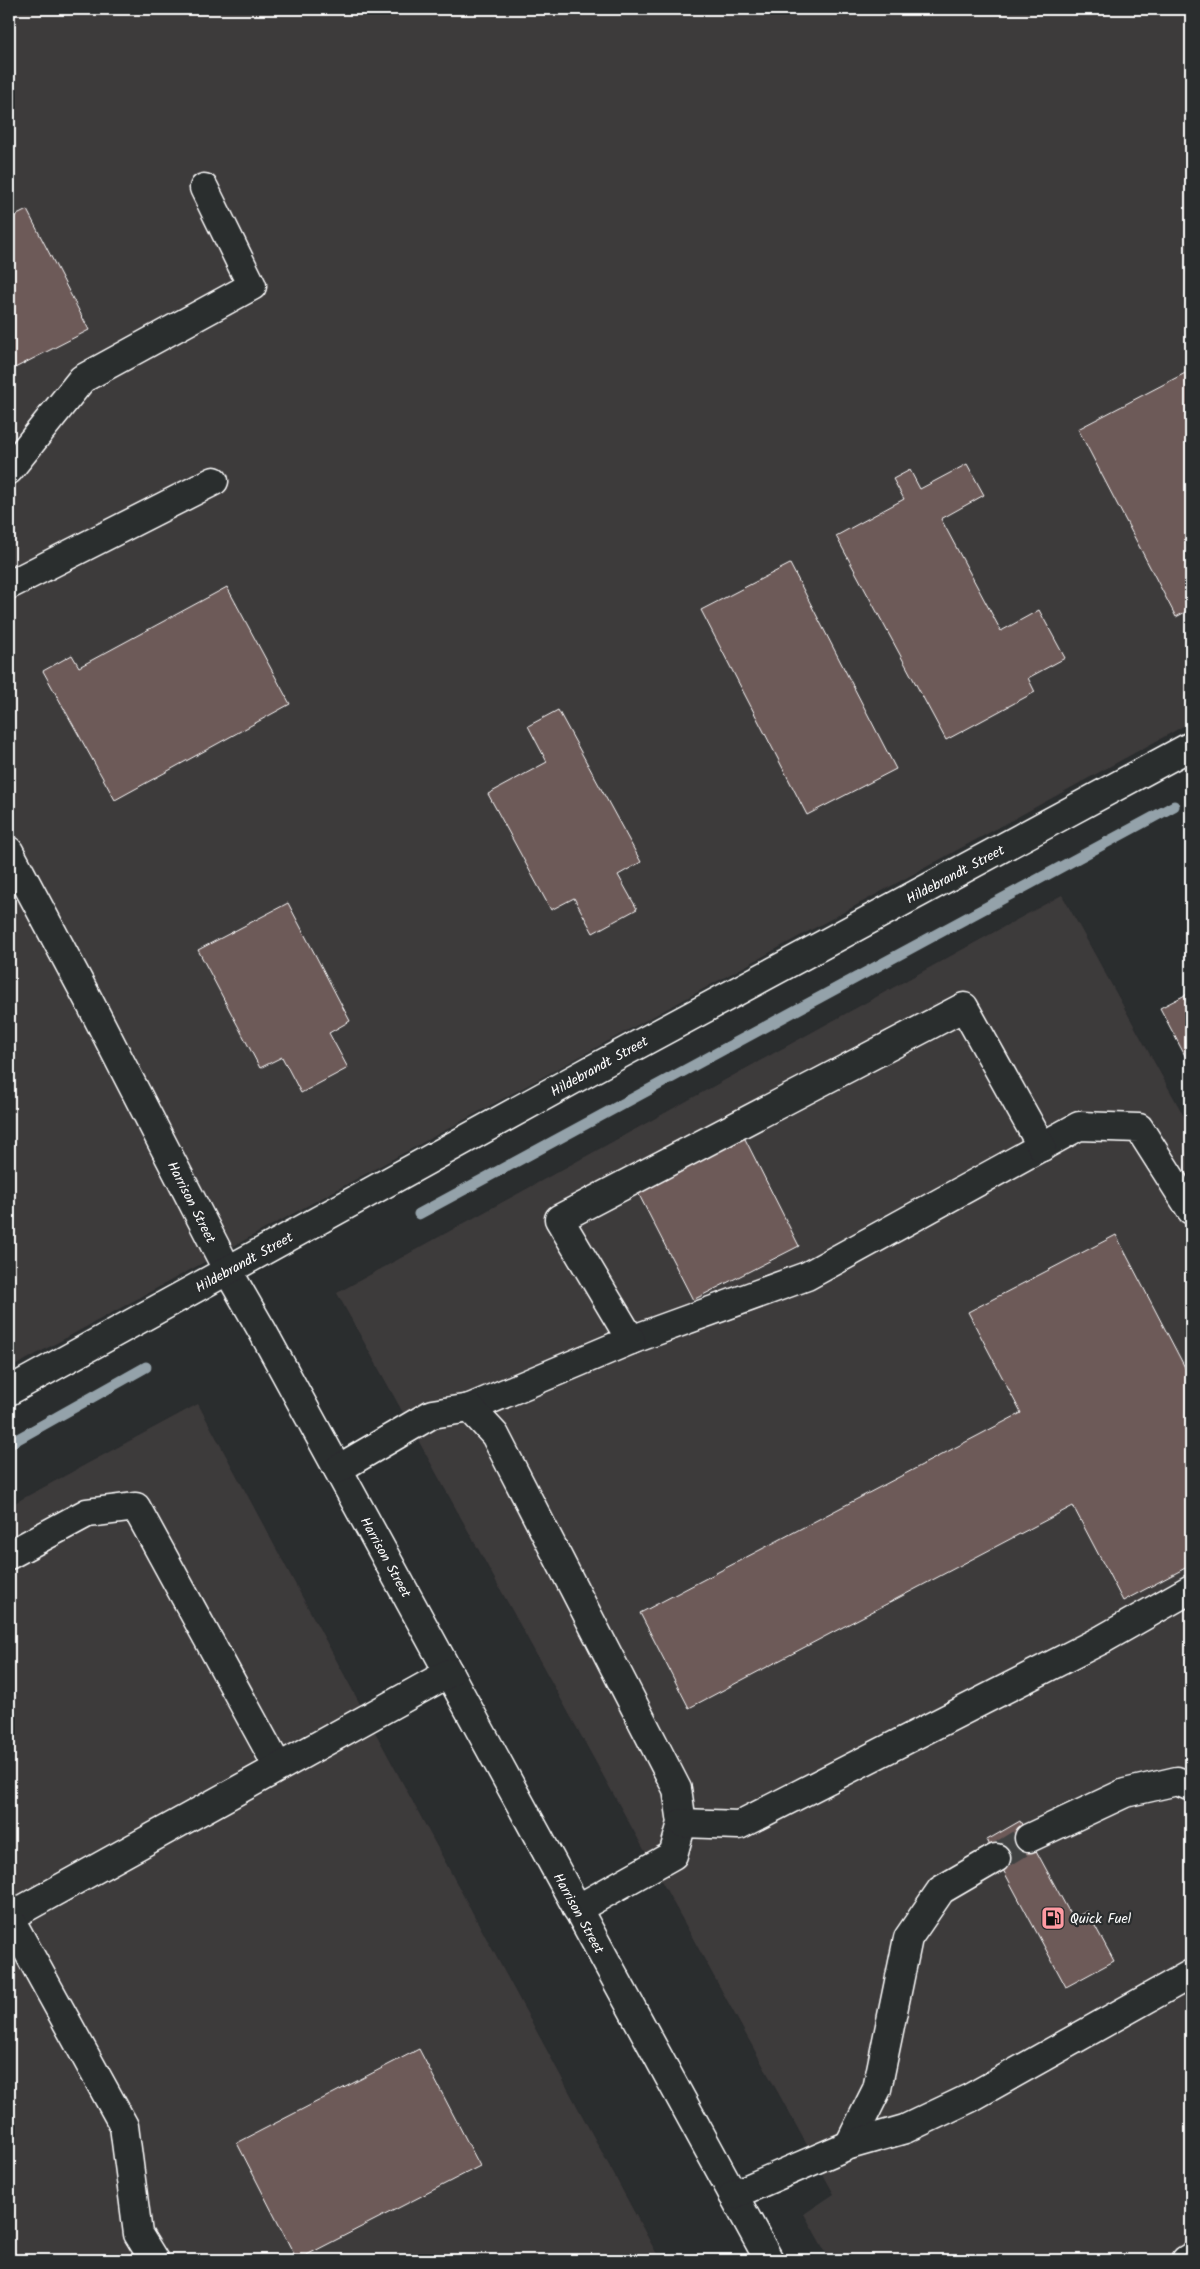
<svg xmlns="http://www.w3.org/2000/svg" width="1200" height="2269" font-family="Kalam,sans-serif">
<rect width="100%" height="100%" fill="#2a2d2e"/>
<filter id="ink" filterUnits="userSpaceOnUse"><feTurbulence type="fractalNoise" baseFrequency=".02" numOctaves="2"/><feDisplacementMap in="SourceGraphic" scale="10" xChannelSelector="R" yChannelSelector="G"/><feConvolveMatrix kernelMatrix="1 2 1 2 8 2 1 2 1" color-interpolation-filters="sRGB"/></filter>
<g filter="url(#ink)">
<g fill="#3e3a3b">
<path d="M9 9H1191V722L9 1369Z"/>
<path d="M1062 895 1191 1129V2260H830L804 2214 834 2194 337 1293Z"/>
<path d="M198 1404 660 2260H9V1506Z"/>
</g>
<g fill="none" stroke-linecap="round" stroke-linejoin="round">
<g stroke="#94a2aa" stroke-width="11">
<path d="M419 1214 1174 806"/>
<path d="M9 1444 146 1367"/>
</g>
</g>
<g fill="#6d5a59" stroke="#fff">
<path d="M27 210 89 330 9 371V219Z"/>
<path d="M1191 370V609L1176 617 1078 429Z"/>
<path d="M967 464 984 495 941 519 1001 631 1039 610 1065 658 1028 678 1035 692 946 740 836 536 904 499 893 479 910 470 920 489Z"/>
<path d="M790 564 896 769 807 815 701 610Z"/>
<path d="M227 587 290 704 115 800 43 671 72 655 79 667Z"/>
<path d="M558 710 641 862 618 875 637 909 593 933 574 898 551 910 488 794 547 762 528 726Z"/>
<path d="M288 903 350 1021 329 1033 348 1068 301 1093 282 1057 260 1068 198 950Z"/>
<path d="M1191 992V1067L1160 1008Z"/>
<path d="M741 1131 799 1246 693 1300 634 1185Z"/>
<path d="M1116 1235 1191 1379V1565L1123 1601 1073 1506 689 1708 640 1613 1021 1413 968 1312Z"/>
<path d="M1020 1821 1073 1919 1087 1911 1114 1961 1066 1987 987 1840Z"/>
<path d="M419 2049 480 2166 297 2260 237 2143Z"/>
</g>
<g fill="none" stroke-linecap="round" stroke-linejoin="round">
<path stroke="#3f4243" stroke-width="28" stroke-dasharray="28 14" stroke-linecap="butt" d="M996 1858 1029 1838"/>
<g stroke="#fff" stroke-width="31">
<g id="minor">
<path d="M9 470 82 379 252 286 204 188"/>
<path d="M9 585 214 481"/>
<path d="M9 851 89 1001 228 1271 263 1332 769 2260"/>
<path d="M631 1340 807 1276 1079 1126 1139 1128 1191 1210"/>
<path d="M9 1391 591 1070 1191 746"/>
<path d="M470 1408 631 1340 559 1219 964 1007 1042 1147"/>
<path d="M338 1469 432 1414 470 1408 495 1435 677 1789 682 1823 673 1855 577 1909"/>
<path d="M9 1555 87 1513 136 1507 278 1767"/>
<path d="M682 1823 739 1825 1103 1639 1191 1589"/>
<path d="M1029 1838 1125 1793 1177 1781 1191 1787"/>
<path d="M9 1917 449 1673"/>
<path d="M9 1917 124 2126 138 2234 154 2260"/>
<path d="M849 2145 877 2089 908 1938 941 1890 996 1858"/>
<path d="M733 2195 849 2145 905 2129 970 2098 1191 1974"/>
<path d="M1186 2260 1191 2257"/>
</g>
</g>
<use href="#minor" stroke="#2a2d2e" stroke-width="28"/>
</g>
</g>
<defs>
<g id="fuel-square" transform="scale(1.25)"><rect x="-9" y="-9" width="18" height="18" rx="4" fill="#ff9aa2" stroke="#2a2d2e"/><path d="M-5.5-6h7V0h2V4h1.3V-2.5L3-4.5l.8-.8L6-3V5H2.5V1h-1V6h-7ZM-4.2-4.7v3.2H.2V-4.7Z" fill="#111"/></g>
</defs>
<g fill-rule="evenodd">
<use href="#fuel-square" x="1053" y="1918"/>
</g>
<g text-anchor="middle" stroke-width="4.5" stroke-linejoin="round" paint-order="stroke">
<g font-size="14" fill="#fff" stroke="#2a2d2e">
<text transform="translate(955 874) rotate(-28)" y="5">Hildebrandt Street</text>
<text transform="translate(599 1066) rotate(-29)" y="5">Hildebrandt Street</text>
<text transform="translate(192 1202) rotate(63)" y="5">Harrison Street</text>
<text transform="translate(244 1262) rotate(-29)" y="5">Hildebrandt Street</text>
<text transform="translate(386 1557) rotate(61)" y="5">Harrison Street</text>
<text transform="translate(579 1913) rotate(61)" y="5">Harrison Street</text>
</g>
<g font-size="14" fill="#fff" stroke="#2a2d2e" text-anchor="start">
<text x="1070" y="1923">Quick Fuel</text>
</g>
</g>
<rect width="1200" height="2269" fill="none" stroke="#2a2d2e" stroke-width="30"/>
<rect x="15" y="15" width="1170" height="2239" fill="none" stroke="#fff" stroke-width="2" filter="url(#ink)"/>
</svg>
